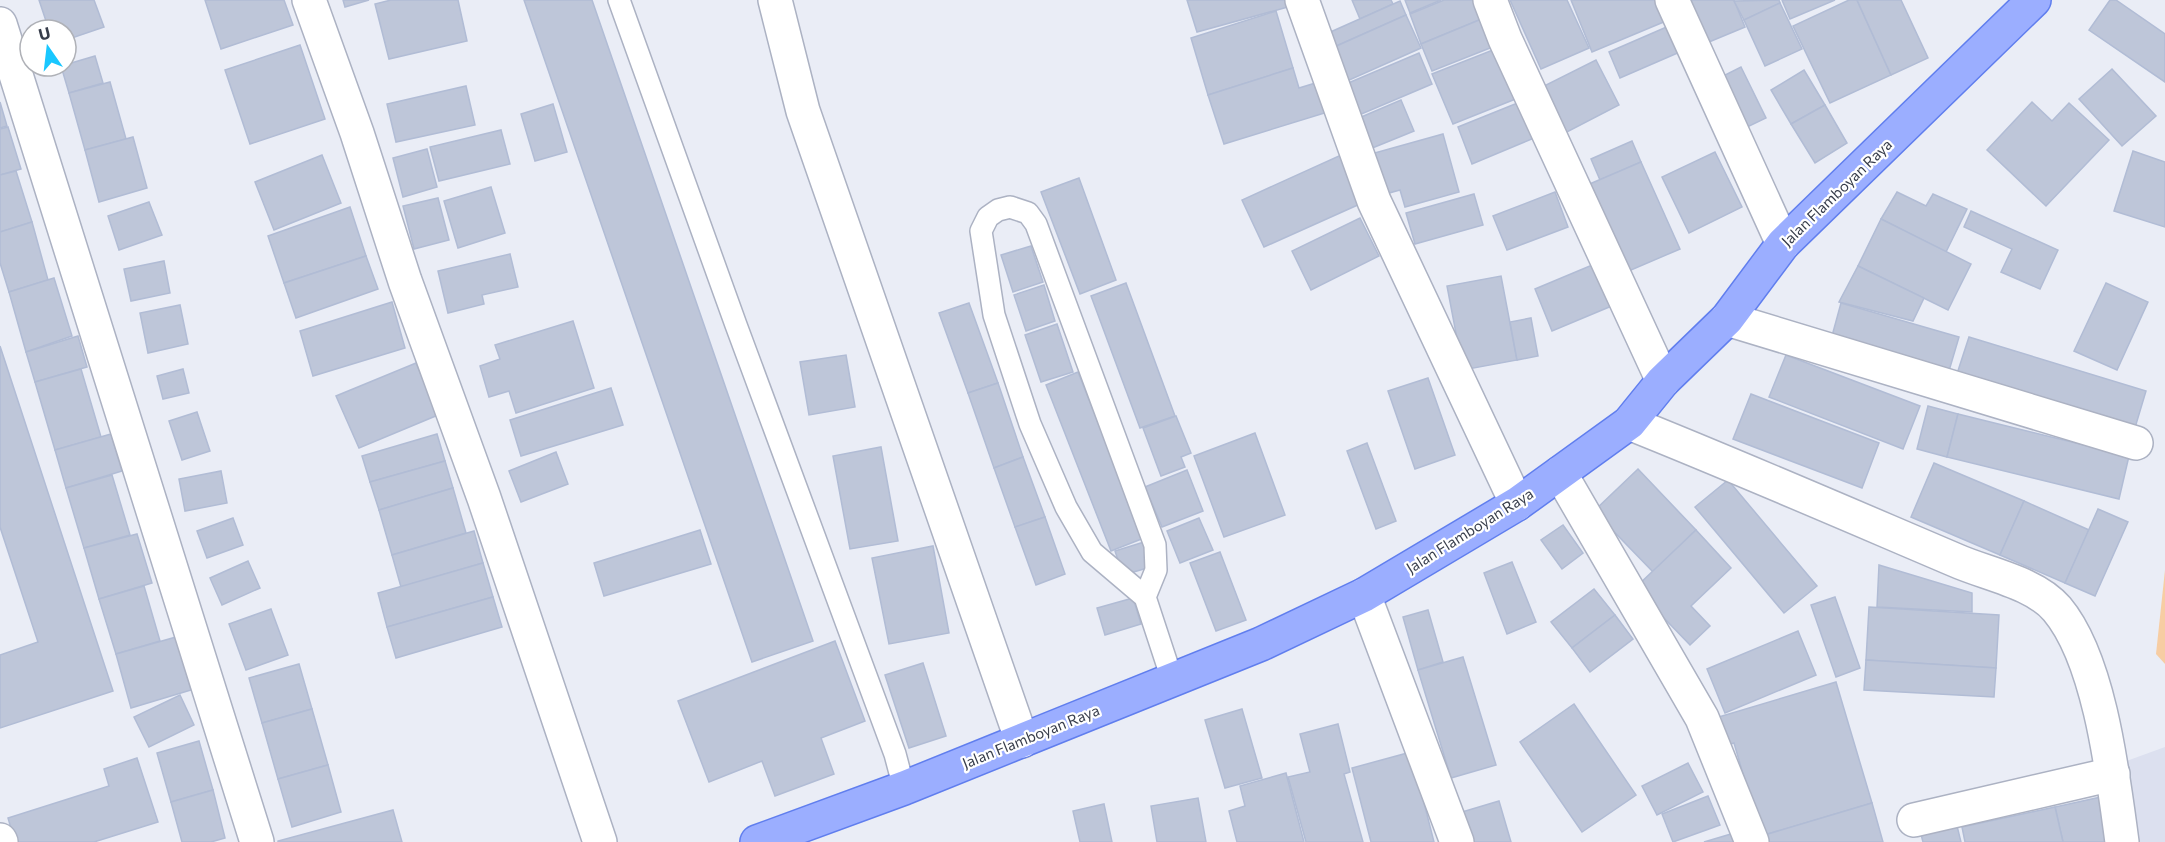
<svg xmlns="http://www.w3.org/2000/svg" width="2165" height="842" font-family="Commissioner,sans-serif">
<rect width="100%" height="100%" fill="#eaedf6"/>
<path fill="#dce0ef" d="M2165 747V842H2118L2121 763Z"/>
<path fill="#f7cda3" d="M2165 570V664L2156 654Z"/>
<g fill="#bec6d9" stroke="#b1bcd5" stroke-width="1.5">
<path d="M39 0H94L104 27 66 40V30H49Z"/>
<path d="M205 0H284L293 25 221 49Z"/>
<path d="M343 0H369L345 7Z"/>
<path d="M391 0H458L467 41 389 59 375 4Z"/>
<path d="M524 0H592L813 641 752 662Z"/>
<path d="M1187 0H1286L1288 7 1197 32Z"/>
<path d="M1352 0H1391L1393 4 1360 19Z"/>
<path d="M1405 0H1441L1410 13Z"/>
<path d="M1444 0H1476L1484 18 1421 44 1410 14Z"/>
<path d="M1510 0H1567L1589 48 1541 69Z"/>
<path d="M1571 0H1657L1666 21 1592 52Z"/>
<path d="M1693 0H1734L1745 27 1697 47 1679 6Z"/>
<path d="M1779 0 1780 3 1744 20 1734 1Z"/>
<path d="M1782 0H1835L1790 19Z"/>
<path d="M1849 0H1857L1891 75 1830 103 1793 26Z"/>
<path d="M1857 0H1901L1928 58 1891 75Z"/>
<path d="M2110 0H2116L2165 34V82L2089 30Z"/>
<path d="M1400 1 1406 15 1332 48 1326 34Z"/>
<path d="M1780 3 1802 49 1765 66 1744 20Z"/>
<path d="M1276 11 1293 68 1208 95 1191 38Z"/>
<path d="M1406 15 1421 48 1347 81 1332 48Z"/>
<path d="M1484 18 1495 46 1432 71 1421 44Z"/>
<path d="M1678 22 1689 48 1620 78 1609 52Z"/>
<path d="M300 45 325 119 250 144 225 70Z"/>
<path d="M1498 48 1518 98 1453 124 1432 74Z"/>
<path d="M1419 53 1432 84 1352 118 1339 87Z"/>
<path d="M95 56 103 83 69 93 61 66Z"/>
<path d="M1596 60 1619 105 1563 134 1540 88Z"/>
<path d="M1741 67 1766 118 1743 129 1719 78Z"/>
<path d="M1293 68 1299 88 1322 81 1331 111 1224 144 1208 95Z"/>
<path d="M2112 69 2156 116 2122 146 2079 99Z"/>
<path d="M1804 70 1825 105 1791 124 1771 90Z"/>
<path d="M110 82 126 139 85 150 69 93Z"/>
<path d="M466 86 475 125 396 142 387 104Z"/>
<path d="M1401 100 1414 131 1365 151 1352 121Z"/>
<path d="M0 102 7 126 0 128Z"/>
<path d="M1520 102 1534 138 1472 164 1458 127Z"/>
<path d="M2032 102 2052 121 2069 103 2109 140 2046 206 1987 150Z"/>
<path d="M553 104 567 152 535 161 521 114Z"/>
<path d="M1825 105 1847 143 1815 163 1791 124Z"/>
<path d="M8 127 21 169 0 175V129Z"/>
<path d="M501 130 510 164 439 181 430 147Z"/>
<path d="M1443 134 1459 192 1405 207 1400 190 1382 195 1371 154Z"/>
<path d="M133 137 147 188 99 202 85 150Z"/>
<path d="M1632 141 1641 162 1600 180 1591 159Z"/>
<path d="M427 149 437 187 403 197 393 158Z"/>
<path d="M1350 151 1371 199 1264 247 1242 200Z"/>
<path d="M2133 151 2165 162V227L2114 211Z"/>
<path d="M1715 152 1742 207 1689 233 1662 177Z"/>
<path d="M322 155 341 203 274 230 255 182Z"/>
<path d="M1641 162 1680 249 1617 276 1578 189Z"/>
<path d="M16 171 32 222 0 232V175Z"/>
<path d="M1079 178 1116 280 1080 294 1041 192Z"/>
<path d="M491 187 505 233 458 248 444 201Z"/>
<path d="M1555 192 1568 227 1507 250 1493 216Z"/>
<path d="M1897 192 1926 206 1933 194 1967 209 1946 252 1881 219Z"/>
<path d="M1474 194 1483 225 1415 244 1406 213Z"/>
<path d="M438 198 449 240 414 249 403 206Z"/>
<path d="M149 202 162 235 119 250 108 216Z"/>
<path d="M350 207 366 256 284 283 268 236Z"/>
<path d="M1971 211 2058 250 2040 289 2001 272 2012 249 1964 227Z"/>
<path d="M1360 218 1379 256 1311 290 1292 251Z"/>
<path d="M1881 219 1971 264 1948 310 1858 266Z"/>
<path d="M32 222 48 280 9 292 0 263V232Z"/>
<path d="M1031 246 1043 282 1013 292 1001 255Z"/>
<path d="M510 254 518 287 482 295 484 304 448 313 438 271Z"/>
<path d="M366 256 378 289 296 318 284 283Z"/>
<path d="M164 261 170 293 131 301 124 269Z"/>
<path d="M1597 263 1614 305 1552 331 1535 289Z"/>
<path d="M1858 266 1924 298 1913 321 1839 302Z"/>
<path d="M1501 276 1517 360 1463 370 1447 286Z"/>
<path d="M54 278 72 336 26 352 9 292Z"/>
<path d="M1126 283 1175 416 1140 428 1091 296Z"/>
<path d="M2106 283 2148 302 2117 370 2074 351Z"/>
<path d="M1044 285 1055 321 1026 331 1014 295Z"/>
<path d="M392 302 405 348 313 376 300 331Z"/>
<path d="M969 303 998 383 968 393 939 313Z"/>
<path d="M1841 303 1959 337 1946 381 1829 347Z"/>
<path d="M180 305 188 344 148 353 140 313Z"/>
<path d="M1531 318 1538 356 1517 360 1510 322Z"/>
<path d="M573 321 594 388 516 413 509 391 489 397 480 366 500 359 495 345Z"/>
<path d="M1057 324 1073 372 1041 382 1025 335Z"/>
<path d="M78 336 87 367 35 382 26 352Z"/>
<path d="M1969 337 2146 391 2131 441 1953 386Z"/>
<path d="M0 346 113 691 0 728V655L38 642 0 527Z"/>
<path d="M846 355 855 407 809 415 800 362Z"/>
<path d="M1786 355 1920 406 1903 449 1769 397Z"/>
<path d="M416 363 438 415 359 448 336 396Z"/>
<path d="M81 369 101 437 55 450 35 382Z"/>
<path d="M183 369 189 393 163 399 157 376Z"/>
<path d="M1078 372 1144 538 1111 551 1046 385Z"/>
<path d="M1428 378 1455 455 1415 469 1388 391Z"/>
<path d="M998 383 1023 457 994 468 968 393Z"/>
<path d="M611 388 623 425 521 456 510 420Z"/>
<path d="M1751 394 1879 443 1862 488 1733 439Z"/>
<path d="M1928 406 1958 414 1947 457 1917 449Z"/>
<path d="M197 412 210 451 182 460 169 421Z"/>
<path d="M1958 414 2129 456 2119 499 1947 457Z"/>
<path d="M1176 416 1191 453 1181 457 1185 467 1161 476 1143 428Z"/>
<path d="M1255 433 1285 515 1224 537 1194 456Z"/>
<path d="M111 434 122 471 66 488 55 450Z"/>
<path d="M437 434 445 461 370 482 362 456Z"/>
<path d="M1367 443 1396 521 1376 529 1347 451Z"/>
<path d="M881 447 898 541 850 549 833 456Z"/>
<path d="M556 452 568 484 521 502 509 471Z"/>
<path d="M1023 457 1045 517 1015 527 994 468Z"/>
<path d="M445 461 453 488 379 510 370 482Z"/>
<path d="M1934 463 2024 501 2000 555 1911 517Z"/>
<path d="M1638 469 1696 530 1653 572 1594 511Z"/>
<path d="M1187 470 1203 511 1162 527 1145 487Z"/>
<path d="M221 471 227 503 185 511 179 479Z"/>
<path d="M112 475 130 535 84 548 66 488Z"/>
<path d="M1728 480 1817 586 1784 613 1695 507Z"/>
<path d="M453 488 466 533 392 555 379 510Z"/>
<path d="M2024 501 2089 530 2065 583 2000 555Z"/>
<path d="M2098 509 2128 522 2095 596 2065 583Z"/>
<path d="M1045 517 1065 574 1036 585 1015 527Z"/>
<path d="M233 518 243 545 207 558 197 531Z"/>
<path d="M1199 518 1213 550 1180 563 1167 531Z"/>
<path d="M1563 525 1583 553 1562 569 1541 540Z"/>
<path d="M700 530 711 564 604 596 594 563Z"/>
<path d="M1696 530 1731 568 1691 606 1710 626 1690 645 1635 588Z"/>
<path d="M474 531 483 563 401 587 392 555Z"/>
<path d="M137 534 152 583 99 599 84 548Z"/>
<path d="M1144 542 1151 567 1123 575 1115 551Z"/>
<path d="M933 546 949 633 889 644 872 558Z"/>
<path d="M1220 552 1246 620 1216 631 1190 563Z"/>
<path d="M248 561 260 588 222 605 210 578Z"/>
<path d="M1512 562 1536 622 1507 634 1484 573Z"/>
<path d="M483 563 493 597 387 627 378 593Z"/>
<path d="M1879 565 1972 593V612L1877 607Z"/>
<path d="M144 586 160 641 116 654 99 599Z"/>
<path d="M1594 589 1615 615 1572 648 1551 622Z"/>
<path d="M493 597 502 627 396 658 387 627Z"/>
<path d="M1835 597 1860 668 1836 677 1811 605Z"/>
<path d="M1133 598 1141 624 1105 635 1097 608Z"/>
<path d="M1869 607 1999 615 1996 668 1866 660Z"/>
<path d="M271 609 288 655 246 670 229 624Z"/>
<path d="M1428 610 1443 662 1418 670 1403 617Z"/>
<path d="M1615 615 1633 639 1590 672 1572 648Z"/>
<path d="M1798 631 1816 675 1725 713 1707 669Z"/>
<path d="M176 637 191 690 131 708 116 654Z"/>
<path d="M835 641 865 721 821 738 834 774 775 796 762 761 709 782 678 701Z"/>
<path d="M1463 657 1496 765 1451 778 1418 670Z"/>
<path d="M1866 660 1996 668 1994 697 1864 690Z"/>
<path d="M923 663 946 736 909 748 885 675Z"/>
<path d="M299 664 312 709 262 723 249 678Z"/>
<path d="M1836 682 1872 803 1761 836 1734 743 1721 747 1712 719Z"/>
<path d="M180 695 194 725 149 747 134 717Z"/>
<path d="M1574 704 1636 795 1582 832 1520 742Z"/>
<path d="M312 709 328 765 278 779 262 723Z"/>
<path d="M1242 709 1262 778 1225 788 1205 720Z"/>
<path d="M1338 724 1350 772 1344 774 1363 842H1306L1288 777 1310 772 1300 734Z"/>
<path d="M199 741 213 790 171 802 157 753Z"/>
<path d="M1411 752 1434 842H1371L1352 768Z"/>
<path d="M137 758 158 822 94 842H15L8 818 109 786 104 769Z"/>
<path d="M1688 763 1703 792 1657 815 1642 786Z"/>
<path d="M328 765 341 812 292 827 278 779Z"/>
<path d="M1286 773 1304 842H1237L1229 811 1245 806 1240 786Z"/>
<path d="M213 790 225 838 211 842H182L171 802Z"/>
<path d="M1708 796 1720 825 1673 842 1662 814Z"/>
<path d="M2101 797 2111 842H2063L2055 807Z"/>
<path d="M1198 798 1206 842H1157L1151 806Z"/>
<path d="M1499 801 1511 842H1471L1462 812Z"/>
<path d="M1872 803 1883 842H1763L1761 836Z"/>
<path d="M1104 804 1112 842H1080L1073 811Z"/>
<path d="M2055 807 2063 842H1965L1962 827Z"/>
<path d="M393 810 402 842H278V841Z"/>
<path d="M1955 818 1961 842H1923L1919 827Z"/>
<path d="M1731 834 1734 842H1704Z"/>
</g>
<g fill="none" stroke-linecap="round" stroke-linejoin="round">
<g stroke="#acb2c3" stroke-width="24">
<g id="service">
<path d="M619 0 736 325 895 754 904 788"/>
<path d="M1145 597 1156 570 1155 545 1036 224 1028 213 1010 207 998 210 988 217 981 231 994 315 1030 424 1066 507 1092 552 1145 597 1172 679"/>
</g>
</g>
<g stroke="#acb2c3" stroke-width="36">
<g id="minor">
<path d="M309 0 357 133 405 281 484 498 600 842"/>
<path d="M775 0 803 111 1022 741"/>
<path d="M1302 0 1374 201 1517 504"/>
<path d="M1490 0 1505 39 1663 381"/>
<path d="M1672 0 1783 244"/>
<path d="M0 24 257 842"/>
<path d="M1727 319 2136 443"/>
<path d="M1629 423C1739 467 1847 514 1955 560 1986 574 2034 582 2057 609 2100 660 2113 776 2122 842"/>
<path d="M1560 473 1702 718 1752 842"/>
<path d="M1364 595 1457 842"/>
<path d="M1914 820 2113 774"/>
<path d="M0 840 1 842"/>
</g>
</g>
<g stroke="#607eee" stroke-width="36">
<path id="primary" d="M757 842 904 788 1261 644 1364 595 1517 504 1629 423 1663 381 1727 319 1783 244 2034 0"/>
</g>
<use href="#service" stroke="#fff" stroke-width="21"/>
<use href="#minor" stroke="#fff" stroke-width="33"/>
<use href="#primary" stroke="#9baeff" stroke-width="33"/>
</g>
<g text-anchor="middle" stroke-width="4.5" stroke-linejoin="round" paint-order="stroke">
<g font-size="15" fill="#373d4b" stroke="#fff">
<text transform="translate(1837 193) rotate(-44)" y="5">Jalan Flamboyan Raya</text>
<text transform="translate(1470 531) rotate(-32)" y="5">Jalan Flamboyan Raya</text>
<text transform="translate(1031 737) rotate(-22)" y="5">Jalan Flamboyan Raya</text>
</g>
</g>
<g transform="translate(48 48) rotate(346)"><circle r="28" fill="#ffffff" stroke="#afb1b7" stroke-width="1.5"/>
<path d="M0-4.5L10 22L0 15L-10 22Z" fill="#19c7ff"/>
<text y="-9" font-size="16" font-weight="bold" text-anchor="middle" fill="#373d4b">U</text>
</g>
</svg>
